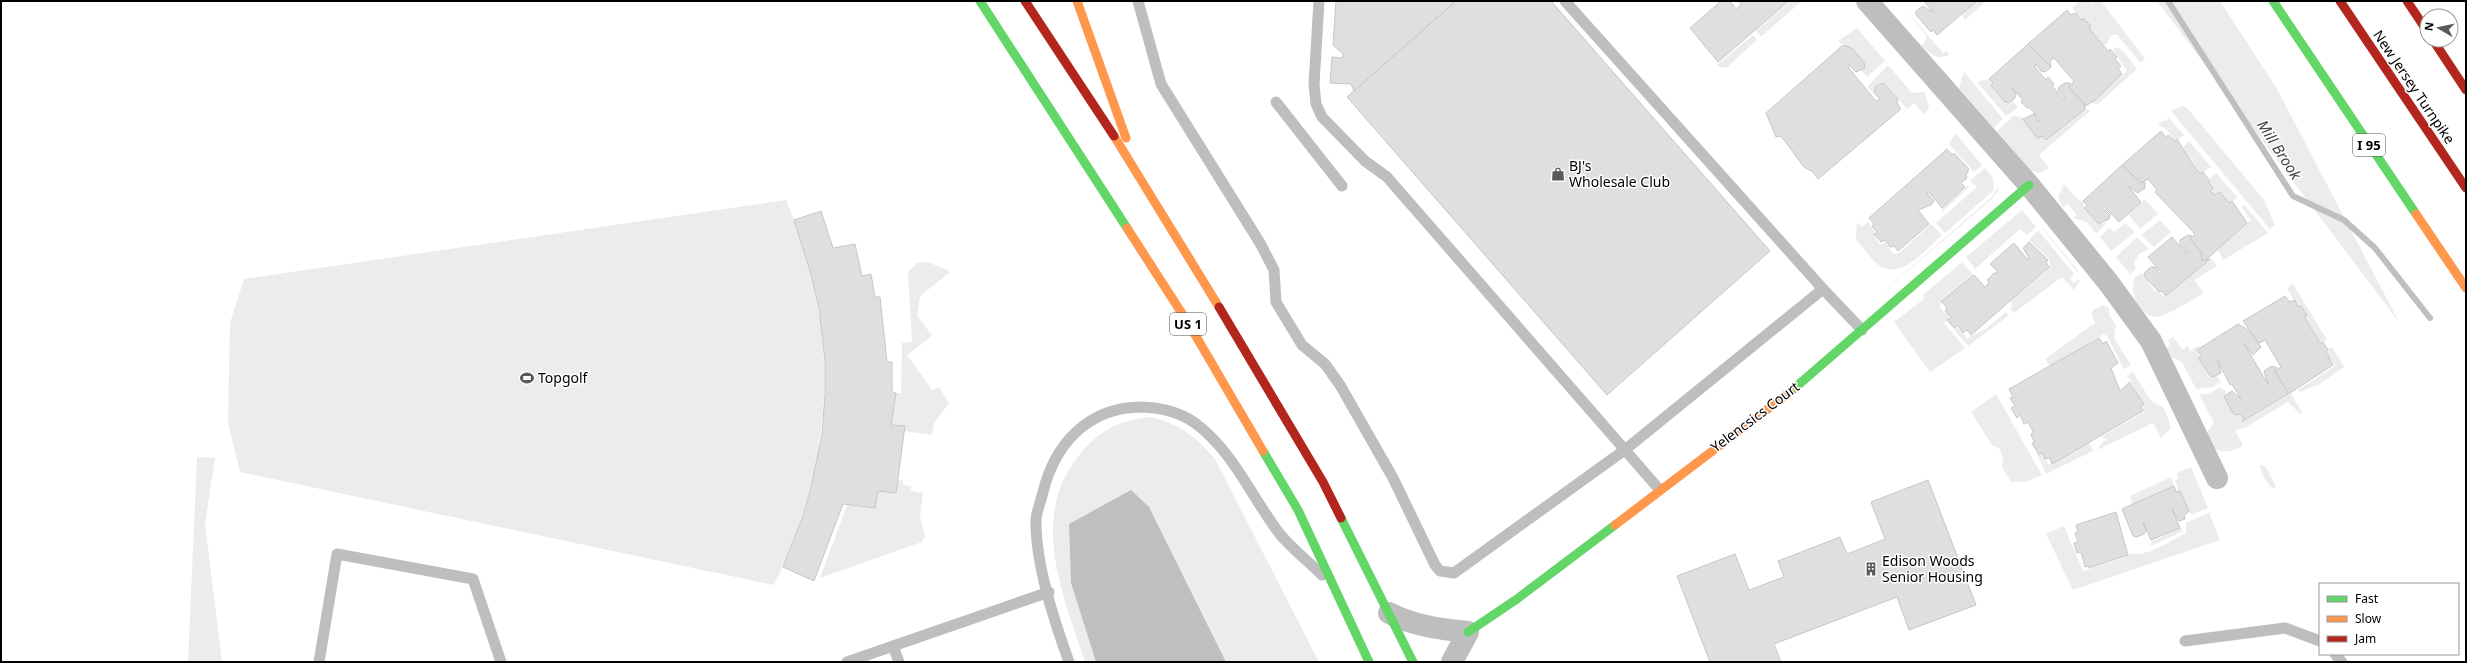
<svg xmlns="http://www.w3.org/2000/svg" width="2467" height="663" font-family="'Noto Sans',sans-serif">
<rect width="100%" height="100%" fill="#fff"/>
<g fill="#ececec">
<path d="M1791 1H1802L1761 37 1756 31Z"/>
<path d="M1977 1H1983L1984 3 1965 20 1962 15Z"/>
<path d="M2079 1H2088L2099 14 2089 1H2101L2145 59 2140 62 2117 35H2112L2105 46 2072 8Z"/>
<path d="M2157 1H2220L2277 89 2399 322Z"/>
<path d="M1905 9 1943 53 1947 51 1949 55C1936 60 1932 55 1922 46L1927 37Z"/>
<path d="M1857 28 1885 61 1867 77 1861 70 1865 67V63L1851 46 1848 49 1844 43 1841 44 1838 41Z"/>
<path d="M1753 35 1757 40 1726 68 1716 66Z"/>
<path d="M2116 47 2123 51 2137 69 2098 104 2091 103 2127 71 2113 50Z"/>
<path d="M1888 65 1912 93 1924 92 1929 105 1925 115 1914 103 1907 109 1883 82 1876 85 1873 93 1867 87Z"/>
<path d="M1964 72 2003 119 1994 128 1959 88Z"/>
<path d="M1988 79 1992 83 1990 86 2005 103 2009 104 2013 101 2018 107 2008 115H2005L1977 82Z"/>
<path d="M2182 106 2188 109 2264 200 2275 225 2270 229 2171 111Z"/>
<path d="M2085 109 2091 110 2039 155 2049 168 2039 173 2031 171 1997 131 2013 116 2022 117 2037 138 2043 136 2046 140Z"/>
<path d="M2167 116 2184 135 2175 141 2166 129 2158 125 2162 121 2168 120Z"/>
<path d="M1955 133 1982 165 1974 172 1949 144Z"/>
<path d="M2189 141 2211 167 2200 174 2184 150V146Z"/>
<path d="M1985 168 1993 178 1994 190 1945 233 1936 223 1977 187 1970 181Z"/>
<path d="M2216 173 2238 198 2229 203 2220 192 2215 195 2210 191 2213 188 2208 181Z"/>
<path d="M2064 184 2079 201H2083L2084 209 2099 224 2107 223 2096 234 2087 222 2073 218 2077 215 2068 204 2063 207 2058 197Z"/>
<path d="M1999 185 1998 191 1992 199 1863 309 1993 196Z"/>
<path d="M1967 186 1969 187 1942 212 1941 210Z"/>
<path d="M2145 199 2158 214 2140 229 2128 214Z"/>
<path d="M786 200C841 329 836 460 774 585L240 472 228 423 230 323 244 279Z"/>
<path d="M2241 206H2245L2268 233 2223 260 2218 250 2251 220Z"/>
<path d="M2022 210 2036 227 2027 235 2020 229 1975 269 1966 257Z"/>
<path d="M2160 220 2171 232 2154 247 2141 235Z"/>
<path d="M1857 222 1862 227 1868 222 1876 233 1874 235 1880 245 1885 242 1894 254 1899 253 1931 224 1942 235C1927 248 1904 278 1882 267 1871 261 1865 248 1856 240Z"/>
<path d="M2126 223 2134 232 2133 234 2111 251 2100 237 2109 228 2114 232Z"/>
<path d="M2042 227 2077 269 2079 274 2042 228Z"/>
<path d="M2038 230 2074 274 2070 278 2073 283 2079 279 2080 281 2074 290 2062 277 2014 313 2009 309 2012 307 2011 301 2050 267 2049 259 2029 240Z"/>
<path d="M2137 237 2149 249 2139 254 2134 262 2136 269 2130 274 2116 257Z"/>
<path d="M2211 258 2217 266 2194 280 2204 293C2193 299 2165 318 2154 317 2147 316 2142 309 2138 304 2132 296 2132 286 2135 277L2142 273 2154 290 2166 297Z"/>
<path d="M928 262 949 271V273L920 296 917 315 932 336 907 355 932 390 939 387 949 403 934 423 932 435 904 431 905 426 891 425 896 393H901L902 343 912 342 908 272 917 263Z"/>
<path d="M1962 262 1973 275 1940 300 1942 303 1939 306 1949 318 1944 323 1965 348 1930 372 1894 322 1924 299 1923 295Z"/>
<path d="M2293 284 2327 340 2320 342 2305 317 2307 314 2301 306 2298 307 2287 288Z"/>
<path d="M2103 305 2109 309V315L2116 325 2114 338 2131 365 2124 369 2107 336 2104 334 2050 366 2045 359 2095 323 2092 314 2093 310Z"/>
<path d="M2006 312 2008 316 1968 346 1953 329 1957 326 1967 338 1987 328Z"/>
<path d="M2173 337 2182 349H2185L2187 345 2190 351 2198 346 2200 348 2197 350 2200 355 2197 357 2209 377 2217 376 2221 382 2212 387 2196 389 2182 362 2168 355 2167 347 2170 345 2168 340Z"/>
<path d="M2332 347 2344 367 2318 385 2300 392 2298 390 2335 366 2327 354 2328 349Z"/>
<path d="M2133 372 2151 401 2163 407 2169 420 2170 429 2161 438 2153 423 2097 450 2103 441 2108 440 2101 437 2143 413 2150 417 2143 412 2128 384 2129 380 2134 382 2126 376Z"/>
<path d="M2219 388 2226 391 2224 396 2235 415 2240 414 2244 419 2241 424 2291 394 2302 412 2300 414 2288 402 2244 428 2235 430 2243 446C2231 452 2222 454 2210 447L2206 434 2214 423 2199 394H2208Z"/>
<path d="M1996 394 2042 475 2026 482H2011L2002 467 2003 457 1999 448 1992 445 1971 412Z"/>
<path d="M1150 417C1180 424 1195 436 1215 459L1319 662H1226L1149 507 1071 583 1096 662H1085C1063 595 1028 517 1080 454 1099 431 1120 420 1150 417Z"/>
<path d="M2089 442 2093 451 2046 474 2038 456 2041 452 2049 465Z"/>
<path d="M197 457 215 458 205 524 222 662H188Z"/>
<path d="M2260 465H2263L2268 470 2276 487 2272 488C2267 482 2260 473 2260 465Z"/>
<path d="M2191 467 2208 508 2193 514 2189 513 2180 490 2177 491 2178 487 2175 481 2179 478 2177 473Z"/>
<path d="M2171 477 2174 486 2132 505 2130 496Z"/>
<path d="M897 480 903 481V485L911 486V491L923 493 920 516 925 536 922 542 820 578 847 505 875 508 878 491Z"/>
<path d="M2209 513 2220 540 2073 590 2046 534 2064 526 2083 571 2124 558 2131 553C2144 559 2173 539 2186 533V523Z"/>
<path d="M2181 528 2183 531 2181 532 2151 546V542Z"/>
</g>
<path fill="#bfbfbf" d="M1131 490 1149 507 1226 662H1096L1071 583 1069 524Z"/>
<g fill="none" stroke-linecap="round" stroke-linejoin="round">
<path stroke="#bfbfbf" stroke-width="6" d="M2168 1 2293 196 2344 220 2375 248 2430 318"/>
</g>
<g fill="#dfdfdf" stroke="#c7c7c7">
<path d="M1336 1H1456L1354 91 1351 84 1330 83 1332 57 1343 58V54L1333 45Z"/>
<path d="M1456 1H1551L1770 251 1607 395 1347 97Z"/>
<path d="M1721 1H1730L1736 9 1741 5 1739 1H1789L1718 62 1690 28Z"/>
<path d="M1924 1H1977L1937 35 1933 30 1931 32 1916 15V11L1923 6 1933 12Z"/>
<path d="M2067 10 2071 15 2076 13 2081 20 2083 18 2091 26 2089 28 2108 51 2110 49 2117 57 2115 59 2121 66 2118 68 2122 74 2095 100 2084 107V104L2069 87 2074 81 2054 58 2050 61 2051 67 2028 44Z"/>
<path d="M2028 44 2051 67 2045 72 2041 71 2036 64 2035 67 2046 80 2048 77 2054 84 2052 86 2063 99 2065 98 2058 91 2059 87 2065 83H2070L2069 87 2084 104 2085 109 2046 140 2043 136 2037 138 2023 119 2034 114 2038 121 2040 120 2029 107 2027 108 2021 102 2023 100 2011 87 2016 94 2015 98 2009 103 2005 102 1991 86 1993 83 1989 79Z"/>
<path d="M1843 45 1852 48 1864 62 1865 68 1856 72 1849 65 1848 67 1875 100 1879 101V98L1874 93 1876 86 1883 83 1898 99 1897 103 1901 109 1818 179 1813 172 1804 167 1781 136 1776 137 1766 113Z"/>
<path d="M2161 131 2166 137 2168 135 2175 141 2177 139 2193 165 2200 174 2203 172 2209 180 2208 181 2213 188 2210 191 2215 195 2220 192 2229 203 2232 201 2247 223 2206 260 2202 261 2201 252 2190 239 2195 234 2155 192 2157 190 2148 179 2141 183 2122 165Z"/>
<path d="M1947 149 1952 155 1954 153 1969 169 1966 175 1967 178 1961 183 1965 187 1942 208 1929 192 1927 193 1934 201 1931 205 1918 210 1929 224 1898 251 1894 246 1890 247 1885 240 1881 242 1874 234 1878 233 1872 226 1874 224 1869 218Z"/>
<path d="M2122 165 2141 183 2145 182V188L2138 193 2128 186 2141 202 2119 222 2104 207 2103 208 2110 215 2109 219 2099 224 2084 208 2087 205 2083 201Z"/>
<path d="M821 211 833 248 855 244 862 276 871 274 875 297H880L887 362H892V392L896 393 891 425 905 426 896 493 878 491 875 508 843 504 814 581 783 567 803 516 811 487 822 435 825 394V361L819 308 811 274 794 220Z"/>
<path d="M2188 235 2192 236 2190 239 2201 252 2202 261 2210 259 2166 296 2162 291 2159 292 2144 276 2145 272 2151 267H2155L2160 274 2162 273 2148 257 2172 237 2186 253 2187 252 2180 244V240Z"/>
<path d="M2029 242 2048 260 2046 262 2049 267 1971 335 1967 330 1963 333 1958 325 1954 328 1947 320 1951 318 1945 311 1947 308 1941 301 1974 275 1985 287 1989 283 1987 280 1994 273H1999L1990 264 2014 243 2027 259 2029 258 2023 248Z"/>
<path d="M2285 296 2290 302 2295 300 2298 307 2301 306 2307 315 2304 316 2320 343 2323 342 2328 350 2326 352 2333 365 2287 395 2275 371 2281 367 2265 340 2259 343 2243 321Z"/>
<path d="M2238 324 2248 330 2261 347 2253 355 2244 344 2268 384 2264 371 2272 366 2277 368 2274 370 2287 391V395L2242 422 2244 419 2240 414 2235 415 2232 412 2224 396 2232 391 2241 399 2232 384 2230 385 2218 361 2221 373 2213 377 2210 376 2198 358 2201 355 2197 350Z"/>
<path d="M2099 338 2103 344 2106 341 2118 363 2111 368 2120 391 2129 383 2144 404 2140 407 2143 411 2052 464 2050 458 2045 459 2042 452 2039 455 2032 443H2035L2031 435 2033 431 2028 422 2024 424 2020 415 2017 418 2011 408 2015 406 2010 398 2013 397 2009 389Z"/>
<path d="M1928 480 1976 605 1909 630 1897 597 1774 644 1781 662H1710L1677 576 1735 554 1749 590 1784 577 1778 561 1840 537 1847 554 1885 539 1871 502Z"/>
<path d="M2174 486 2176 492 2180 491 2189 511 2184 516 2185 519 2179 521 2172 509 2180 528 2151 540 2143 522 2146 531 2144 534 2137 537 2133 536 2122 509Z"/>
<path d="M2116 512 2128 555 2089 568V566L2085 567 2081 552 2077 553 2074 543 2078 542 2075 533 2078 532 2076 525Z"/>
</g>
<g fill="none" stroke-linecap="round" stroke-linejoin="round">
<g stroke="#bebebe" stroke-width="11">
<path d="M1138 1 1161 84 1260 243 1274 270 1276 302 1302 345 1325 364 1340 385 1393 478 1435 565 1440 571 1454 573 1626 449 1823 289 1565 1"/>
<path d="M1319 1 1314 84 1316 104 1322 117 1365 161 1387 177 1659 489"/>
<path d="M1276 102 1342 186"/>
<path d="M1823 289 1862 330"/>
<path d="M2185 641 2285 628 2320 641"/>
<path d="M893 646 899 662"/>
<path d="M2335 654 2342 662"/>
<path d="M319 662 337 554 473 579 501 662"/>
<path d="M847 662 1049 592"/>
<path d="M1069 662C1054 620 1035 563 1036 519 1037 510 1041 501 1043 492 1055 444 1087 409 1138 407 1160 407 1178 411 1195 423 1233 451 1251 496 1279 533 1291 548 1308 561 1322 575"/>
</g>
<g stroke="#bebebe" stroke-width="22">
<path d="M1867 1 2029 185 2108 282 2151 341 2217 478"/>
<path d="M1389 613C1414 626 1440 629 1468 632L1452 662"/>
</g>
<g stroke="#63d668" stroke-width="9">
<path d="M980 1 1127 228"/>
<path d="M2273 1 2416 214"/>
<path d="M1790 392 2029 185"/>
<path d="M1263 451 1298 510 1369 662"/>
<path d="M1341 518 1413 662"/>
<path d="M1468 632 1517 599 1615 525"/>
</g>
<g stroke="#ff974d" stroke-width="9">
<path d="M1077 1 1126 138"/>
<path d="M1114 136 1219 307"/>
<path d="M2416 214 2466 288"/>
<path d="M1127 228 1190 326 1263 451"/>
<path d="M1615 525 1790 392"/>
</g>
<g stroke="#b3261e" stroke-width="9">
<path d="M1025 1 1114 136"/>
<path d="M2340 1 2466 188"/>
<path d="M2407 1 2427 31"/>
<path d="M2433 40 2466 90"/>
<path d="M1219 307 1323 482 1341 518"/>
</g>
</g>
<defs>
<g id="shop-bare" transform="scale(1.08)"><path d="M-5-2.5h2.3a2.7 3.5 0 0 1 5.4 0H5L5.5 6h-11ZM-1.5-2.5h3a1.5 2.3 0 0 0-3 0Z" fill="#595959" stroke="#fff" stroke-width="2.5" paint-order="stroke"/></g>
<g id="stadium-bare" transform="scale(1.08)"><path d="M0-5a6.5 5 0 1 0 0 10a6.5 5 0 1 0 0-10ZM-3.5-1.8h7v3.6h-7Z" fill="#595959" stroke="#fff" stroke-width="2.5" paint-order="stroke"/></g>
<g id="building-bare" transform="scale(1.08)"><path d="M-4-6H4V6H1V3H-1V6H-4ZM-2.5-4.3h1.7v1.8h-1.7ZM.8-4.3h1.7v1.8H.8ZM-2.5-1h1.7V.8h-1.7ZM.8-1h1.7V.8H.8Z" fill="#595959" stroke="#fff" stroke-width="2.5" paint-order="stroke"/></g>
</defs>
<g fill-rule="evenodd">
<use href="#shop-bare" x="1558" y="174"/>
<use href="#stadium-bare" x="527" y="378"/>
<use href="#building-bare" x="1871" y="569"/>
</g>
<g text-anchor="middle" stroke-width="3" stroke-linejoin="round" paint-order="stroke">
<g fill="#fff" stroke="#4c4c4c" stroke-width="1">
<rect x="2353" y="134" width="32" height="22" rx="3"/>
<rect x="1170" y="313" width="36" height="22" rx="3"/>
</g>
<g font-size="13" font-weight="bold" fill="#000">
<text x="2369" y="150">I 95</text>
<text x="1188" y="329">US 1</text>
</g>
<g font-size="14" fill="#000" stroke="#fff">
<text transform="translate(2414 87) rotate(56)" y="5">New Jersey Turnpike</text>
<text transform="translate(1755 417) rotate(-37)" y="5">Yelencsics Court</text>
</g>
<g font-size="14" fill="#000" stroke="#fff" text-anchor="start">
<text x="1569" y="171">BJ's<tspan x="1569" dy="16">Wholesale Club</tspan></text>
<text x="538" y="383">Topgolf</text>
<text x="1882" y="566">Edison Woods<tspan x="1882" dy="16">Senior Housing</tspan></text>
</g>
<g font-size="15" font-style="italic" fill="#444" stroke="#fff">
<text transform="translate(2279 150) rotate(57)" y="5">Mill Brook</text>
</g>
</g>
<rect width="2467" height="663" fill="none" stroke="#000000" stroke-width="4"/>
<rect x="2319" y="583" width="140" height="72" fill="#ffffff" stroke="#999999"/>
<rect x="2327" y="596" width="20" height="6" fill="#63d668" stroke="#999999"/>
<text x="2355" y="603" font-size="12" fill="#000000">Fast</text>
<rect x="2327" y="616" width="20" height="6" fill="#ff974d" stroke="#999999"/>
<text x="2355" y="623" font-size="12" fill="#000000">Slow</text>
<rect x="2327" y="636" width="20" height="6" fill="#b3261e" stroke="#999999"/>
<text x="2355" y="643" font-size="12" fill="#000000">Jam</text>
<g transform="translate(2439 28) rotate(279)"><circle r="19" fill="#ffffff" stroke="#999999"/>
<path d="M0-3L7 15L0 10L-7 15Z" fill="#595959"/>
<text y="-6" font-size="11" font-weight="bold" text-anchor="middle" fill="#000000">N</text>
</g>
</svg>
